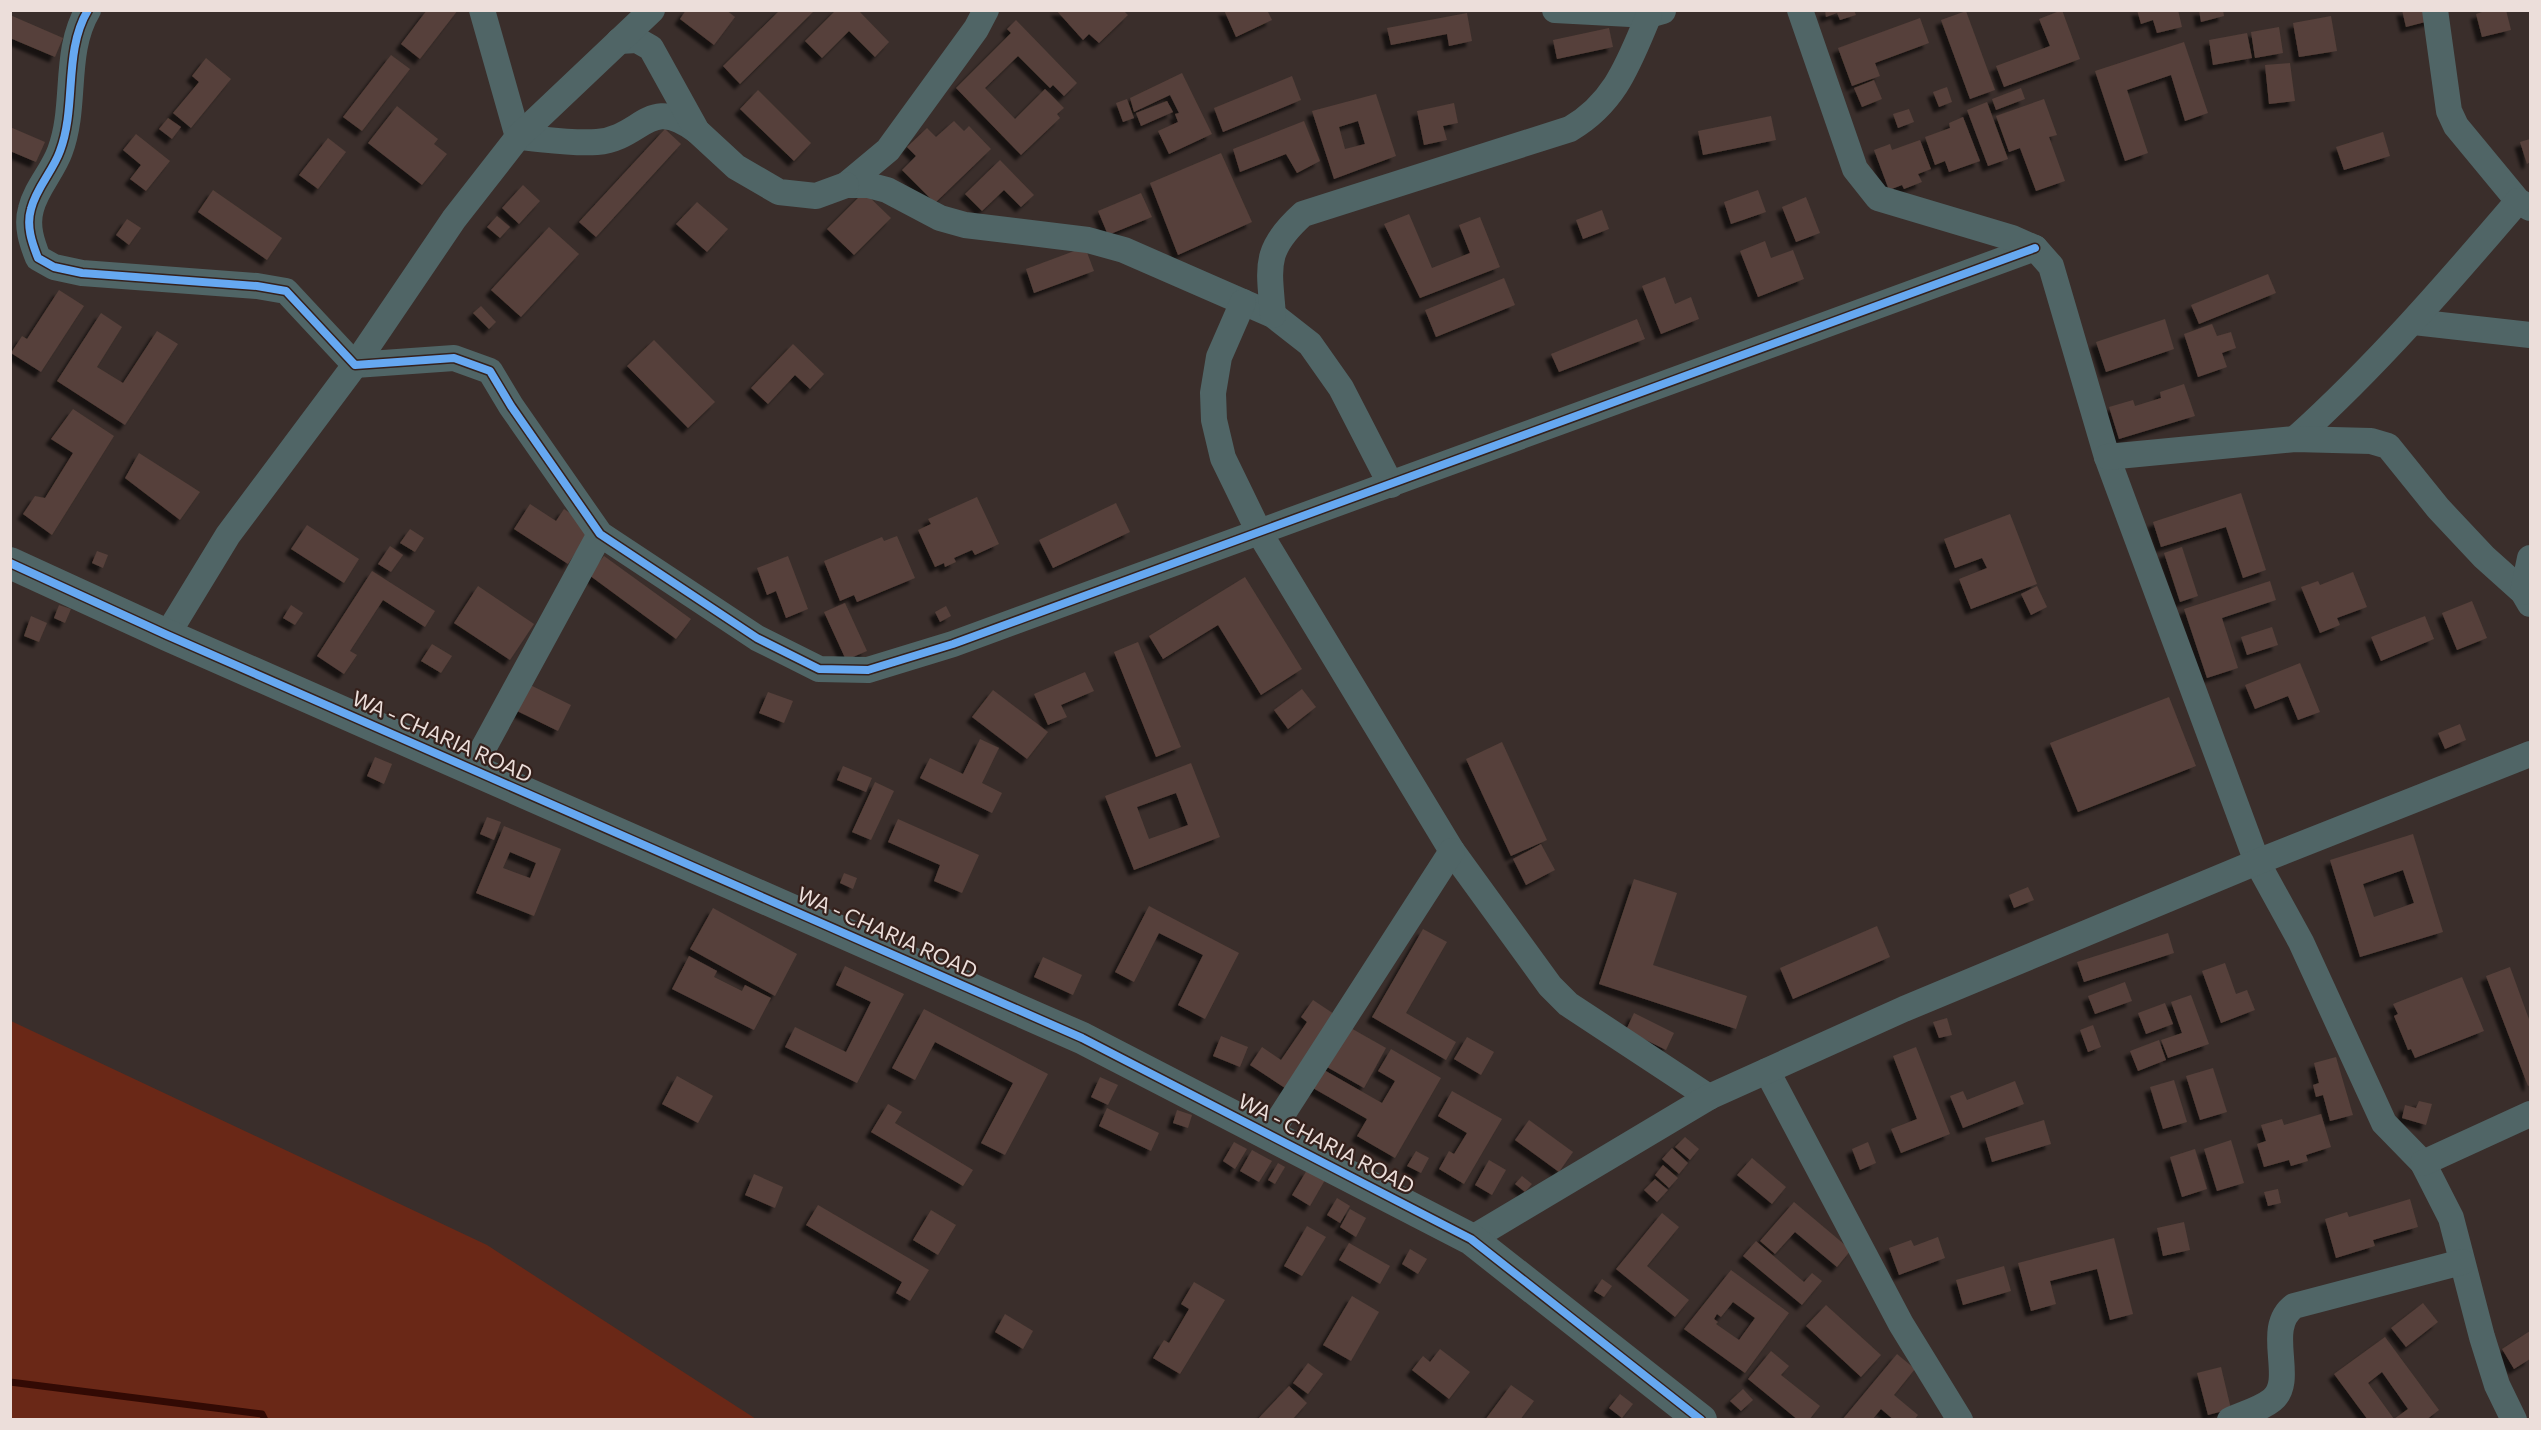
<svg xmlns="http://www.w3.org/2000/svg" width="2541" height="1430" font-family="Commissioner,sans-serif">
<defs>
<filter id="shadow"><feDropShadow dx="-5.5" dy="5.5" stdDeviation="1.5" flood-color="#0009"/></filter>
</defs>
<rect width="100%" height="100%" fill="#3a2e2b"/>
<path fill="#6a2817" d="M11 1021 487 1245 756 1419H11Z"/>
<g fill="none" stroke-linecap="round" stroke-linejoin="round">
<path stroke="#320a04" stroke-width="7" d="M10 1382 262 1414 265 1420"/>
</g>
<g fill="#56403a" fill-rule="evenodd" filter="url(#shadow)">
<path d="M427 10H458L420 59 401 44Z"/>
<path d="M686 10H726L735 17 714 45 680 19Z"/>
<path d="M780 10H815L740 84 723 66Z"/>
<path d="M836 10H858L889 42 875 57 849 31 822 58 805 41Z"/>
<path d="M1056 10H1123L1128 15 1099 43 1089 34 1083 40Z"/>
<path d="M1224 10H1267L1272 20 1236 37Z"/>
<path d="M1825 10H1854L1856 15 1840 20 1837 13 1826 17Z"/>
<path d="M2062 10 2080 59 2004 87 1996 66 2050 46 2039 19Z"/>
<path d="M2137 10H2178L2182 27 2157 33 2153 20 2141 24Z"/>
<path d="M2199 10H2223L2224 16 2201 22Z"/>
<path d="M2402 10H2431L2433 20 2406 27Z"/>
<path d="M2488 10H2506L2511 30 2482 37 2476 14Z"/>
<path d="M1966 11 1995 90 1970 99 1941 20Z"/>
<path d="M1467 13 1472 41 1449 46 1447 34 1391 45 1387 28Z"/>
<path d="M10 15 63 38 55 57 10 38Z"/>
<path d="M2331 16 2337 51 2299 57 2293 23Z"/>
<path d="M1920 18 1929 43 1875 63 1880 76 1852 86 1838 48Z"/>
<path d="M1016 20 1077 83 1064 96 1053 85 1050 88 1018 56 985 88 1015 119 1045 89 1064 108 1057 114 1060 118 1021 155 956 88 1011 33 1007 29Z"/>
<path d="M2279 27 2283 53 2255 58 2251 32Z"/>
<path d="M1609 28 1613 47 1557 59 1553 40Z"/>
<path d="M2247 33 2252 58 2213 65 2209 40Z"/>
<path d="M2184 42 2208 113 2185 121 2171 75 2127 90 2148 153 2125 161 2095 71Z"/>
<path d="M391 55 410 69 362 131 343 117Z"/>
<path d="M206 58 231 79 191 128 173 113 199 82 192 76Z"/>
<path d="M2290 63 2295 101 2269 104 2265 65Z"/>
<path d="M1182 73 1212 134 1169 154 1158 131 1178 122 1175 114 1179 113 1170 95 1134 112 1130 98Z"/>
<path d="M1292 76 1301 100 1223 132 1214 108Z"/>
<path d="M1874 80 1882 99 1862 107 1854 88Z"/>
<path d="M1947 87 1952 102 1939 107 1933 92Z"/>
<path d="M2021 88 2025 99 1996 110 1992 99Z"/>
<path d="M758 90 811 143 794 161 740 109Z"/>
<path d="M1376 94 1396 156 1334 179 1312 111ZM1358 121 1365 144 1345 149 1339 127Z"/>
<path d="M1127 99 1134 118 1123 122 1116 103Z"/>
<path d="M2044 99 2057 135 2049 137 2065 181 2036 191 2020 148 2009 152 1996 116Z"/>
<path d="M1167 101 1173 112 1141 126 1136 113Z"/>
<path d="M1987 102 2008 159 1988 166 1967 110Z"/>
<path d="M1454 103 1458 123 1443 126 1447 140 1424 145 1417 111Z"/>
<path d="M397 106 438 139 434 144 447 154 422 185 368 143Z"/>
<path d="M1909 109 1914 122 1898 128 1893 114Z"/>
<path d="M1771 116 1776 140 1703 155 1698 131Z"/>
<path d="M1963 117 1980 161 1949 172 1945 161 1935 165 1925 137 1950 128 1949 123Z"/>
<path d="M168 118 181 127 172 139 159 129Z"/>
<path d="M954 121 964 131 969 126 991 149 935 203 902 170 916 156 907 147 927 128 936 137Z"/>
<path d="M1304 121 1320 161 1297 173 1286 154 1240 172 1233 149Z"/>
<path d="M10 127 45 142 36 162 10 151Z"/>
<path d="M665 129 681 144 596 237 579 222Z"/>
<path d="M2383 132 2390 156 2344 170 2336 147Z"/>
<path d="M136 134 170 161 146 191 130 179 141 165 123 150Z"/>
<path d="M328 138 346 152 318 189 299 175Z"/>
<path d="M2530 139V162L2527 164 2520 142Z"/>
<path d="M1920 140 1931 169 1918 174 1922 182 1904 189 1902 185 1889 190 1874 150 1890 144 1892 150Z"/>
<path d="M1221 153 1252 222 1178 255 1150 183Z"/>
<path d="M1000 160 1034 195 1021 207 1004 190 982 211 965 194Z"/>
<path d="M523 185 540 201 519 224 502 208Z"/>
<path d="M213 190 282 238 267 260 198 212Z"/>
<path d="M1758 190 1766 212 1731 224 1724 202Z"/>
<path d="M864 192 891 218 854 255 827 229Z"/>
<path d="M1141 193 1152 217 1108 235 1098 211Z"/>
<path d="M1806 197 1820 233 1796 242 1782 207Z"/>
<path d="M697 202 728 229 707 252 676 224Z"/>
<path d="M1602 210 1609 229 1583 239 1576 220Z"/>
<path d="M1409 214 1432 268 1470 253 1459 225 1480 217 1500 267 1420 298 1384 224Z"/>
<path d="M497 216 510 227 500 238 487 227Z"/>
<path d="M127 219 141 228 129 245 116 235Z"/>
<path d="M549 227 579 254 521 317 491 290Z"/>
<path d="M1765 241 1771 258 1793 250 1804 279 1758 297 1740 251Z"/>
<path d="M1085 247 1094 271 1034 293 1026 269Z"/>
<path d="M2268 274 2276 293 2199 324 2191 305Z"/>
<path d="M1665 277 1675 304 1691 297 1699 319 1661 334 1642 286Z"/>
<path d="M1504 278 1515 305 1436 337 1425 310Z"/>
<path d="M59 290 84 306 41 372 11 353 22 336 27 339Z"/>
<path d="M481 306 496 322 489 329 473 313Z"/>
<path d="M101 313 122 327 97 367 123 383 157 331 178 344 125 425 57 381Z"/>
<path d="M1637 319 1645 339 1559 372 1551 354Z"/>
<path d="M2165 319 2174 349 2106 372 2096 342Z"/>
<path d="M2212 324 2217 336 2231 332 2236 348 2222 353 2227 367 2198 377 2184 334Z"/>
<path d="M654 340 715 402 688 428 627 366Z"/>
<path d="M793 344 824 374 810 389 795 375 768 404 751 388Z"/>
<path d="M2184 384 2195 416 2119 439 2109 407 2133 400 2135 406 2161 398 2160 392Z"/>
<path d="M73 409 114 436 52 535 23 514 35 496 45 498 73 453 51 439Z"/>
<path d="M139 453 200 492 180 520 125 478Z"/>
<path d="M2241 493 2266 570 2243 578 2226 527 2161 547 2153 522Z"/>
<path d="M977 497 999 544 975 555 972 550 954 558 956 562 945 567 944 563 935 567 918 530 931 524 928 519Z"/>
<path d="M1116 503 1130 532 1053 568 1039 540Z"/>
<path d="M530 504 556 521 564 509 592 528 568 564 514 529Z"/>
<path d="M2010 514 2037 584 1971 609 1959 579 1987 568 1982 558 1955 568 1944 539Z"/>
<path d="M307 525 359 559 344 583 291 549Z"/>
<path d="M410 529 424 538 415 552 400 543Z"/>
<path d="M897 536 915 578 857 602 854 595 840 601 824 561 882 537 884 541Z"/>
<path d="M390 546 403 555 391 572 378 564Z"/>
<path d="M2182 547 2198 596 2180 602 2164 553Z"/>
<path d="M97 551 108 555 103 568 92 563Z"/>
<path d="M604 556 691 619 676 639 589 575Z"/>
<path d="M788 556 808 609 786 618 776 591 767 595 757 568Z"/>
<path d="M372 571 435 611 425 627 383 600 350 651 357 655 344 674 317 656Z"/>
<path d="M2353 572 2367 607 2337 618 2340 625 2320 633 2301 587 2318 581 2320 585Z"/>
<path d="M1245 577 1302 669 1261 695 1218 625 1163 659 1149 636Z"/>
<path d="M2270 581 2276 600 2222 618 2238 668 2207 678 2184 609Z"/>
<path d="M478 586 534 624 510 660 454 623Z"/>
<path d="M2037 586 2047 607 2031 615 2021 594Z"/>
<path d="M2472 601 2487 638 2457 650 2442 613Z"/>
<path d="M845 603 867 651 846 660 824 612Z"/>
<path d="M59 605 71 609 65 623 54 618Z"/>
<path d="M291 605 303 613 295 625 283 618Z"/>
<path d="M946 606 951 616 940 622 935 612Z"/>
<path d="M31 616 47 623 39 642 24 636Z"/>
<path d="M2425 616 2434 639 2381 661 2371 637Z"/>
<path d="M2272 627 2278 645 2247 655 2241 637Z"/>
<path d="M1138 642 1181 747 1156 757 1114 652Z"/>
<path d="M432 644 452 656 441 673 421 661Z"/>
<path d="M2300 663 2320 712 2298 720 2288 696 2255 709 2245 685Z"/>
<path d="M1085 672 1094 691 1061 705 1067 717 1048 725 1034 694Z"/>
<path d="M524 682 571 705 558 731 511 708Z"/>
<path d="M1302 689 1316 707 1288 729 1274 710Z"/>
<path d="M993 690 1048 732 1027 759 972 717Z"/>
<path d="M768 692 793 701 784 723 759 713Z"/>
<path d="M2169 697 2196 766 2078 812 2050 743Z"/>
<path d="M2460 724 2466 740 2445 749 2438 733Z"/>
<path d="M980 739 999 748 982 783 1002 793 992 813 920 778 930 758 963 774Z"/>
<path d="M1502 742 1547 840 1511 856 1466 759Z"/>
<path d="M375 757 392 764 384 784 367 776Z"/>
<path d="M1191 763 1220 837 1134 870 1105 796ZM1176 793 1188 825 1149 839 1137 807Z"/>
<path d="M843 766 872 778 866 792 837 780Z"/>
<path d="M875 782 894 791 871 840 852 832Z"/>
<path d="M487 817 501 822 494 840 480 834Z"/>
<path d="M898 819 979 855 962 893 934 881 940 865 888 842Z"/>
<path d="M504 826 561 849 534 916 476 893ZM510 852 536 863 530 878 503 868Z"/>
<path d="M2413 834 2443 932 2360 957 2330 860ZM2403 870 2414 903 2374 917 2363 884Z"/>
<path d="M1541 844 1555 870 1526 885 1513 859Z"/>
<path d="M844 873 857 878 853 889 840 883Z"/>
<path d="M1634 879 1677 893 1653 965 1747 996 1736 1029 1599 984Z"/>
<path d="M2028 887 2034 900 2014 908 2009 895Z"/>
<path d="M1149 906 1239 953 1205 1019 1178 1005 1203 955 1159 933 1134 982 1115 972Z"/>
<path d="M713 908 797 954 775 996 690 949Z"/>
<path d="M1877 926 1890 957 1793 999 1780 968Z"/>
<path d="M1423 929 1447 942 1406 1013 1456 1042 1446 1060 1372 1017Z"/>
<path d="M2168 933 2174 953 2084 982 2077 962Z"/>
<path d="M689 956 717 971 714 977 742 991 745 985 771 998 754 1030 672 989Z"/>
<path d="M1043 957 1082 975 1073 995 1034 977Z"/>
<path d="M2225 963 2236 994 2247 990 2255 1010 2221 1023 2202 971Z"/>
<path d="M845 966 904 994 857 1083 785 1047 795 1027 846 1052 871 1002 836 985Z"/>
<path d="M2510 967 2530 1022V1085L2528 1086 2486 976Z"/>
<path d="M2462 977 2484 1031 2415 1058 2411 1049 2408 1050 2394 1016 2398 1014 2393 1004Z"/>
<path d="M2125 982 2132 1001 2095 1014 2088 996Z"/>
<path d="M2191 995 2209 1044 2168 1058 2161 1040 2182 1033 2171 1002Z"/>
<path d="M1313 1000 1337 1016 1288 1090 1250 1065 1262 1047 1281 1060 1307 1022 1301 1017Z"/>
<path d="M2165 1003 2173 1024 2146 1034 2138 1013Z"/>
<path d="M924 1009 1048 1074 1005 1155 981 1143 1013 1083 935 1042 915 1080 892 1068Z"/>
<path d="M1634 1013 1674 1033 1666 1050 1626 1030Z"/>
<path d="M1947 1018 1952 1035 1939 1038 1933 1022Z"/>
<path d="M2093 1025 2101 1047 2088 1052 2080 1030Z"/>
<path d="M1349 1027 1386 1048 1364 1088 1327 1067Z"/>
<path d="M1221 1036 1248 1047 1240 1067 1213 1056Z"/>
<path d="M1467 1037 1494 1052 1481 1075 1454 1059Z"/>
<path d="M2159 1040 2166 1060 2138 1071 2130 1051Z"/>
<path d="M1916 1047 1950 1134 1901 1153 1891 1129 1917 1119 1893 1056Z"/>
<path d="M1391 1049 1441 1078 1395 1158 1357 1136 1367 1119 1313 1088 1324 1070 1382 1103 1395 1081 1378 1071Z"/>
<path d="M2336 1057 2353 1115 2330 1121 2323 1095 2316 1097 2313 1085 2319 1083 2314 1063Z"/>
<path d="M2213 1068 2227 1112 2200 1120 2186 1076Z"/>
<path d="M677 1076 713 1096 698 1123 662 1104Z"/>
<path d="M1100 1077 1118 1085 1108 1105 1091 1097Z"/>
<path d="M2174 1080 2187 1122 2163 1129 2150 1087Z"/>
<path d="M2015 1081 2024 1104 1963 1128 1950 1096 1963 1091 1967 1100Z"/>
<path d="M1452 1091 1502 1119 1464 1184 1439 1169 1449 1151 1454 1154 1467 1133 1438 1116Z"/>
<path d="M2419 1101 2432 1104 2426 1125 2402 1118 2405 1105 2416 1108Z"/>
<path d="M888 1104 902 1112 895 1123 973 1170 963 1186 871 1132Z"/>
<path d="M1107 1108 1159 1133 1151 1151 1099 1126Z"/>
<path d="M1177 1110 1192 1115 1188 1128 1173 1123Z"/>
<path d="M2321 1114 2331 1147 2306 1155 2308 1161 2291 1166 2289 1160 2264 1167 2257 1144 2266 1141 2261 1125 2282 1119 2284 1125Z"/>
<path d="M1529 1120 1573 1152 1559 1172 1515 1140Z"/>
<path d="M2044 1120 2051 1144 1992 1162 1985 1138Z"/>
<path d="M1685 1137 1699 1149 1690 1160 1675 1147Z"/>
<path d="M2231 1140 2244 1183 2217 1191 2204 1149Z"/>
<path d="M1234 1142 1247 1149 1235 1169 1223 1161Z"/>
<path d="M1868 1142 1876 1163 1860 1170 1852 1149Z"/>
<path d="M1672 1148 1688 1163 1679 1174 1662 1159Z"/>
<path d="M2195 1149 2207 1189 2182 1197 2170 1157Z"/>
<path d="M1252 1150 1272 1161 1259 1182 1240 1171Z"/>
<path d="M1416 1151 1429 1158 1421 1173 1407 1166Z"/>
<path d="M1752 1158 1786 1187 1772 1204 1737 1175Z"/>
<path d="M1489 1160 1506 1170 1492 1195 1475 1185Z"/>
<path d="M1278 1163 1285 1167 1275 1184 1268 1180Z"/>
<path d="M1663 1165 1678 1178 1669 1188 1655 1175Z"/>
<path d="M1307 1170 1325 1180 1310 1206 1292 1195Z"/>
<path d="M754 1174 783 1187 775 1208 745 1195Z"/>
<path d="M1522 1176 1532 1184 1525 1192 1515 1184Z"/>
<path d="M1655 1179 1668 1190 1657 1202 1644 1190Z"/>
<path d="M2278 1189 2281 1203 2268 1206 2264 1192Z"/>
<path d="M1337 1198 1350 1206 1340 1223 1327 1215Z"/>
<path d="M2410 1199 2418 1227 2373 1240 2375 1246 2336 1258 2325 1219 2347 1212 2349 1217Z"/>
<path d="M1794 1202 1851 1250 1837 1267 1795 1232 1775 1254 1760 1241Z"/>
<path d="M818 1205 929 1270 910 1301 896 1293 902 1282 806 1225Z"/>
<path d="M1350 1209 1366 1218 1356 1237 1340 1227Z"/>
<path d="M931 1210 956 1225 938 1255 913 1240Z"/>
<path d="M1662 1213 1679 1227 1647 1266 1689 1300 1675 1317 1616 1269Z"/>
<path d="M2184 1222 2190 1250 2163 1256 2157 1228Z"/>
<path d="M1307 1226 1326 1237 1302 1276 1284 1266Z"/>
<path d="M1938 1237 1945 1258 1899 1275 1889 1248 1911 1240 1914 1246Z"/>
<path d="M2114 1238 2133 1314 2110 1320 2097 1269 2050 1281 2056 1304 2031 1311 2018 1263Z"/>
<path d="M1756 1241 1804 1282 1812 1273 1822 1281 1802 1305 1743 1256Z"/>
<path d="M1349 1243 1390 1266 1380 1284 1339 1260Z"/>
<path d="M1410 1249 1427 1259 1418 1274 1402 1264Z"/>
<path d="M2004 1266 2011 1291 1963 1305 1956 1280Z"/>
<path d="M1731 1270 1789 1313 1745 1373 1684 1329ZM1733 1302 1755 1318 1739 1340 1716 1324 1718 1322 1714 1319 1717 1314 1721 1317Z"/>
<path d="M1602 1279 1612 1286 1604 1297 1594 1291Z"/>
<path d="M1194 1282 1225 1300 1180 1374 1153 1358 1164 1340 1169 1343 1189 1309 1181 1304Z"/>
<path d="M1352 1296 1379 1312 1351 1361 1323 1345Z"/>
<path d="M2423 1303 2438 1322 2406 1347 2391 1328Z"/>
<path d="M1826 1305 1881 1355 1861 1377 1806 1326Z"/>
<path d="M1005 1314 1033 1331 1023 1349 995 1332Z"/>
<path d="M2530 1331V1359L2514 1369 2502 1349Z"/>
<path d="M2385 1337 2439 1410 2426 1420H2368L2334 1374ZM2382 1372 2408 1409 2394 1419 2368 1383Z"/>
<path d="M1440 1349 1470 1372 1449 1399 1412 1370 1423 1356 1430 1362Z"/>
<path d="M1771 1351 1789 1366 1781 1375 1820 1406 1809 1420H1798L1748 1379Z"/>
<path d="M1897 1354 1915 1369 1894 1395 1918 1415 1914 1420H1894L1881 1409 1872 1420H1842Z"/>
<path d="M1308 1363 1323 1374 1308 1394 1293 1383Z"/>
<path d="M2221 1367 2231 1409 2208 1415 2197 1373Z"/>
<path d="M1511 1385 1534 1401 1520 1420H1485Z"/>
<path d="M1289 1386 1307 1403 1292 1420H1257Z"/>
<path d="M1743 1389 1753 1400 1741 1411 1730 1401Z"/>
<path d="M1620 1394 1633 1404 1622 1418 1609 1408Z"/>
</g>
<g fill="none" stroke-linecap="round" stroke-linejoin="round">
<g stroke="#506566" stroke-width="26">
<path d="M88 10C63 52 77 106 60 151 53 171 36 188 31 209 26 226 32 243 38 258L54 267 82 273 257 286 286 291 355 365 454 358 490 371 511 406 600 534 757 638 819 669 868 670 953 644 2035 248"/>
<path d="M482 10 518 137C544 139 571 144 597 142 643 138 648 94 697 131"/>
<path d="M986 10 976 29 888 150 846 185H868L887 190 940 218 965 225 1088 240 1124 250 1273 315 1310 344 1341 388 1391 485"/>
<path d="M1555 10 1649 15 1663 11"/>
<path d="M1800 10 1855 169 1878 198 2012 238 2035 248 2051 266 2107 457 2257 862 2301 942 2384 1123 2423 1163 2451 1218 2482 1337 2497 1385 2514 1420"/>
<path d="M2435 10 2449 111 2456 126 2518 201 2530 208"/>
<path d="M619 41 637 40 651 48 697 131 736 167 779 192 816 196 846 185"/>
<path d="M1243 302 1219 357 1213 393 1214 420 1223 458 1259 532 1452 851 1550 986 1568 1004 1709 1097"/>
<path d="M1273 315C1269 266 1263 250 1303 214L1570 129C1616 102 1629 62 1649 15"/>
<path d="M2414 322 2530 335"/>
<path d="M2295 439C2376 366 2447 284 2518 201"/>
<path d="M2107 457 2295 439 2371 441 2388 446 2438 508 2484 557 2523 592 2530 604"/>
<path d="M2523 592 2530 558"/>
<path d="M167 635 228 535 355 365 454 219 518 137 652 10"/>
<path d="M472 769 600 534"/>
<path d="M1767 1071 1901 1324 1960 1420"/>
<path d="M1269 1135 1452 851"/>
<path d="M2423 1163 2530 1114"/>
<path d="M1471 1239 1709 1097 1904 1009 2257 862 2530 754"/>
<path d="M2230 1420C2243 1414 2261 1409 2272 1400 2297 1380 2263 1329 2294 1306L2462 1262"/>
</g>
<path stroke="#506566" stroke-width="32" d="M10 563 167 635 1082 1038 1471 1239 1701 1420"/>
<g stroke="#35211c" stroke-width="11">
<g id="cycleway">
<path d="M88 10C63 52 77 106 60 151 53 171 36 188 31 209 26 226 32 243 38 258L54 267 82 273 257 286 286 291 355 365 454 358 490 371 511 406 600 534 757 638 819 669 868 670 953 644 2035 248"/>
<path d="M10 563 167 635 1082 1038 1471 1239 1701 1420"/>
</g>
</g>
<use href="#cycleway" stroke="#66a8f1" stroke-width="8"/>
</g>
<g text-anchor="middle" stroke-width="4.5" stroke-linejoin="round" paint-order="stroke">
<g font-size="21" fill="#ecdeda" stroke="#35211c">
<text transform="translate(442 737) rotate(24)" y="7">WA - CHARIA ROAD</text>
<text transform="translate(887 933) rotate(24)" y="7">WA - CHARIA ROAD</text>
<text transform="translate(1326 1144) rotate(27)" y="7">WA - CHARIA ROAD</text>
</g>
</g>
<rect width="2541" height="1430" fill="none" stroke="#ecdeda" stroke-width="24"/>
</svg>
